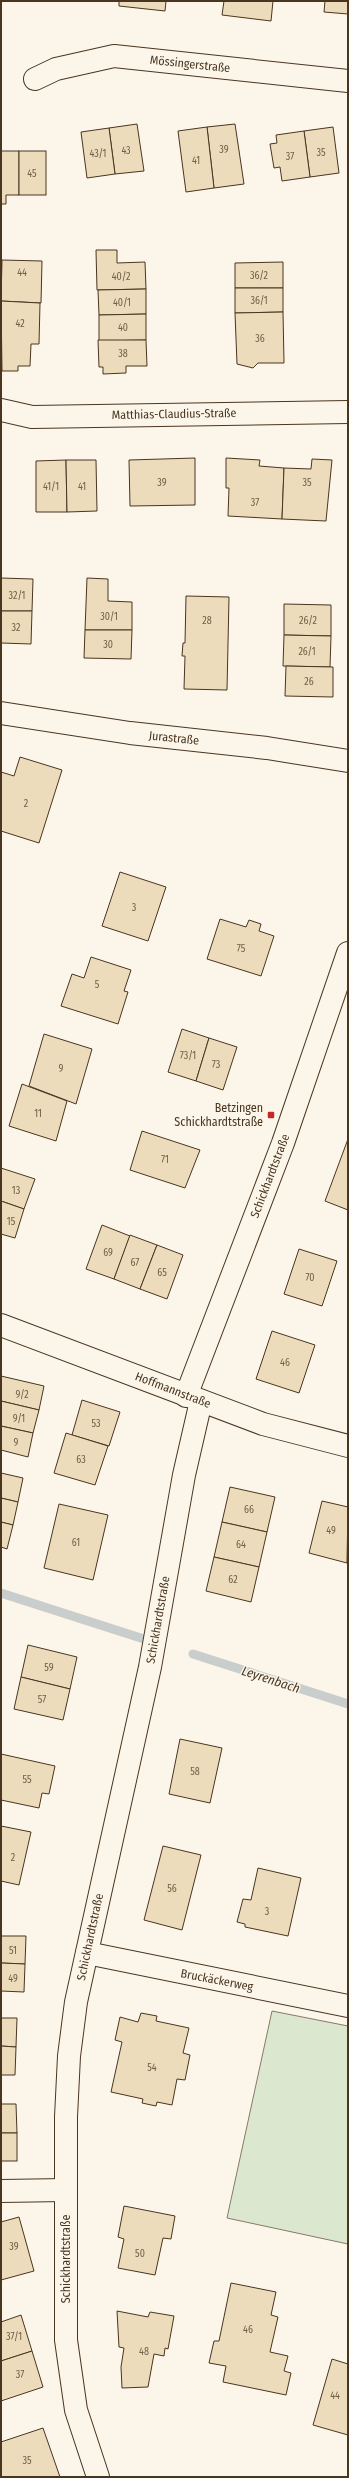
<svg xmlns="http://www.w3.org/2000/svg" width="349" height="2478" font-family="'Fira Sans Condensed',sans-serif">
<rect width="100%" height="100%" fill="#fbf6e9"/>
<path fill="#dce7d0" stroke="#887966" d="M272 2011 348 2026V2244L227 2218Z"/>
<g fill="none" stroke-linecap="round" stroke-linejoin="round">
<g stroke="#c9cecd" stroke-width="9">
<path d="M1 1593 147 1640"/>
<path d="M193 1654 348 1704"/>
</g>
</g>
<g fill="#ecdcbc" stroke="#4a3520">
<path d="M119 1H166L165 11 119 6Z"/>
<path d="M224 1H273L271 21 222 15Z"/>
<path d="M325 1H348V14L324 12Z"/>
<path d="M137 124 144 171 115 174 109 128Z"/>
<path d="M235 124 244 184 214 188 207 127Z"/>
<path d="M207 127 214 188 186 192 178 131Z"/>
<path d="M333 127 339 173 310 177 304 131Z"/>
<path d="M109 128 115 174 87 178 81 132Z"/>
<path d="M304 131 310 177 282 181 280 167 274 168 270 144 277 143 276 135Z"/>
<path d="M1 151H19V195H6V204H1Z"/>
<rect x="19" y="151" width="27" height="44"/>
<path d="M96 250H117V263L145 262 146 289 97 290Z"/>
<path d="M2 260 42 261 41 303 1 301Z"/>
<path d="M283 262V288H235V263Z"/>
<path d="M235 288H283V312L235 313Z"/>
<path d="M146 289V314L99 315 98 290Z"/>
<path d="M1 301 40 303 39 344H31L30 366H18V371H2Z"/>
<path d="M283 312 284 363H258L253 368 237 364 235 313Z"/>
<path d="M146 314V340L99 341V315Z"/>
<path d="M98 340H146L147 366H126V373L103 374V367H99Z"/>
<path d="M195 458V505L130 506 129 460Z"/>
<path d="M226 458 260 460 259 466 284 468 282 519 228 516 229 488H226Z"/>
<path d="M312 459 332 460 326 521 282 519 284 468 311 469Z"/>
<path d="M66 460 67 512H36V461Z"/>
<path d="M66 460H96L97 511 67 512Z"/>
<path d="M1 578 33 579 32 611H1Z"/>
<path d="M87 578 108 579V601L132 602V630H85Z"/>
<path d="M186 596 229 597 227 690 184 689 185 656H182L183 643H185Z"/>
<path d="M284 604 331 605V636L284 635Z"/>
<path d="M1 611H32L31 644 1 643Z"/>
<path d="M85 630H132L131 659 84 658Z"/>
<path d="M284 635 331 636 330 667 283 666Z"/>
<path d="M286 666 333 667V697L285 696Z"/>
<path d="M20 757 62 770 39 843 1 831V772L14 776Z"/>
<path d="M120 872 166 887 148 941 102 926Z"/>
<path d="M220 919 246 927 249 920 261 924 259 931 274 936 261 976 207 959Z"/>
<path d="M91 957 131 970 124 991 128 992 118 1024 61 1006 72 974 84 978Z"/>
<path d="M182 1029 209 1038 196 1081 168 1072Z"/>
<path d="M44 1034 92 1049 76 1104 29 1086Z"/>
<path d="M209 1038 237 1047 223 1090 196 1081Z"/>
<path d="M22 1084 67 1101 56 1141 9 1126Z"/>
<path d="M142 1131 200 1150 185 1188 130 1170Z"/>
<path d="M348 1139V1210L325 1201Z"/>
<path d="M1 1168 35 1179 24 1209 1 1201Z"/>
<path d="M1 1201 24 1209 15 1238 1 1234Z"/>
<path d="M102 1225 130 1236 114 1279 86 1269Z"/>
<path d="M130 1235 157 1245 140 1289 114 1279Z"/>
<path d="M157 1245 183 1255 167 1299 140 1289Z"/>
<path d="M299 1249 337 1261 322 1306 284 1294Z"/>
<path d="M272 1331 315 1345 299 1393 256 1379Z"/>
<path d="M1 1376 44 1386 39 1410 1 1401Z"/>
<path d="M82 1400 120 1412 109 1446 72 1435Z"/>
<path d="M1 1401 39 1410 33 1433 1 1426Z"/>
<path d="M1 1426 33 1433 28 1457 1 1450Z"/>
<path d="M66 1433 108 1446 95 1485 54 1473Z"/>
<path d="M1 1473 23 1478 18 1502 1 1498Z"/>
<path d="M230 1487 275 1497 267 1532 222 1522Z"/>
<path d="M1 1498 18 1502 13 1525 1 1522Z"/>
<path d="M322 1501 348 1507 347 1563 309 1553Z"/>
<path d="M59 1504 108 1515 93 1580 44 1568Z"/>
<path d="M1 1522 13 1525 7 1549 1 1547Z"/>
<path d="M222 1522 267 1532 259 1567 214 1557Z"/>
<path d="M214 1557 259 1567 251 1602 206 1591Z"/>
<path d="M28 1645 77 1657 70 1689 21 1677Z"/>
<path d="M21 1677 70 1689 63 1720 14 1709Z"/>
<path d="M180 1739 222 1748 210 1803 169 1794Z"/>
<path d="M1 1754 55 1766 49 1794 42 1793 39 1808 1 1800Z"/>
<path d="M1 1826 31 1832 19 1885 1 1881Z"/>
<path d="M163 1846 201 1855 182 1930 144 1920Z"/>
<path d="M258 1868 301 1878 288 1936 245 1927V1924L237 1922 243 1899 251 1900Z"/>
<path d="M1 1936H26L25 1964 1 1963Z"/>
<path d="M1 1963 25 1964 24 1992 1 1991Z"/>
<path d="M141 2013 157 2016 156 2021 189 2028 183 2053 190 2055 185 2080 177 2079 172 2105 157 2102 156 2106 142 2103 143 2099 111 2092 122 2042 115 2040 120 2017 138 2022Z"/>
<path d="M1 2018H17L16 2047 1 2046Z"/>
<path d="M1 2046 16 2047 15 2075H1Z"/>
<path d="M1 2104H16L17 2133H1Z"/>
<rect x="1" y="2133" width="16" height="28"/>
<path d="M124 2206 175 2216 171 2239 163 2238 155 2275 118 2268 124 2239 118 2237Z"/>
<path d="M19 2217 34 2271 1 2280V2222Z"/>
<path d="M231 2283 276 2292 271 2315 278 2317 270 2352 288 2356 284 2371 291 2373 286 2395 223 2382 226 2366 209 2363 214 2341H219Z"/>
<path d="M117 2311 148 2317 150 2312 174 2316 168 2349 165 2348 164 2356 154 2354 148 2387 122 2388 121 2367 124 2348 119 2347Z"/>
<path d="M21 2315 32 2351 1 2361V2322Z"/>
<path d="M32 2351 43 2387 1 2401V2361Z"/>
<path d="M332 2359 348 2364V2435L313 2425Z"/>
<path d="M43 2428 60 2477H1V2442Z"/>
</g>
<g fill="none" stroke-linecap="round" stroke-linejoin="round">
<g stroke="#4a3520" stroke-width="24">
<g id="minor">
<path d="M35 79 56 69 114 56 348 81"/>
<path d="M1 410 32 417 348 412"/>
<path d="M1 713 130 733 267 748 348 761"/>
<path d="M186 1396 283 1143 348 953"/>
<path d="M87 1953 348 2006"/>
<path d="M1 2191 65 2190"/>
<path d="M98 2477 76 2410 66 2340V2117L69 2056 76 2002 150 1667 184 1475 201 1401"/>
</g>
</g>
<g stroke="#4a3520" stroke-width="24">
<path id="tertiary" d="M1 1325 263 1424 348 1446"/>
</g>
<use href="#minor" stroke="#fbf6e9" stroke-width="22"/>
<use href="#tertiary" stroke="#fbf6e9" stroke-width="22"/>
</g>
<rect fill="#c62828" stroke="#fbf6e9" stroke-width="1.5" x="267" y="1111" width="8" height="8" rx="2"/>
<g text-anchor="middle" stroke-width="3" stroke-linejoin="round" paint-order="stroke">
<g font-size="10" fill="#725f47">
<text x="224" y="153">39</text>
<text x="126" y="154">43</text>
<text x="321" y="156">35</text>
<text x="98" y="157">43/1</text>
<text x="290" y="160">37</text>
<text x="196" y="164">41</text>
<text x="32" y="177">45</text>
<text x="22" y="276">44</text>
<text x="259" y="279">36/2</text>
<text x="121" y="280">40/2</text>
<text x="259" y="304">36/1</text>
<text x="122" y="306">40/1</text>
<text x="20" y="327">42</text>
<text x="123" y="331">40</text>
<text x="260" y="342">36</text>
<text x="123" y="357">38</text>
<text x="162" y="486">39</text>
<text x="307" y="486">35</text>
<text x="51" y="490">41/1</text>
<text x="82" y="490">41</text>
<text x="255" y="506">37</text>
<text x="17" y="599">32/1</text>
<text x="109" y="620">30/1</text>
<text x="207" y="624">28</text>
<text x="308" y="624">26/2</text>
<text x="16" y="631">32</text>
<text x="108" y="648">30</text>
<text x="307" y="655">26/1</text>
<text x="309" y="685">26</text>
<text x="26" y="807">2</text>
<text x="134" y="911">3</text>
<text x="241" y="952">75</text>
<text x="97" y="988">5</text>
<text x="188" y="1059">73/1</text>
<text x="216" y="1068">73</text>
<text x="61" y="1072">9</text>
<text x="38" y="1117">11</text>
<text x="165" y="1163">71</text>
<text x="16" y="1194">13</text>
<text x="11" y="1225">15</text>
<text x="108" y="1256">69</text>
<text x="135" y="1266">67</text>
<text x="162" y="1276">65</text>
<text x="310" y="1281">70</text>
<text x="285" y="1366">46</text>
<text x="22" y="1398">9/2</text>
<text x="19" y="1422">9/1</text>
<text x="96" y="1427">53</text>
<text x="16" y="1446">9</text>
<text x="81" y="1463">63</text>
<text x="249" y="1513">66</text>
<text x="331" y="1534">49</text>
<text x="76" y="1546">61</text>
<text x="241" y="1548">64</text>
<text x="233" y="1583">62</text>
<text x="49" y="1671">59</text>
<text x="42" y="1703">57</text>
<text x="195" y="1775">58</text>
<text x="27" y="1783">55</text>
<text x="13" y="1861">2</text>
<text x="172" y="1892">56</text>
<text x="267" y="1915">3</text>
<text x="13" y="1954">51</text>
<text x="13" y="1982">49</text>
<text x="152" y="2071">54</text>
<text x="14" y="2250">39</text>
<text x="140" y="2257">50</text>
<text x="248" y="2333">46</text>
<text x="14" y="2340">37/1</text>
<text x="144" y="2355">48</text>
<text x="20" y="2378">37</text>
<text x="335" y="2399">44</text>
<text x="27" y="2464">35</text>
</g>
<g font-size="12" fill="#4a3520" stroke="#fbf6e9">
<text transform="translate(190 64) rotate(6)" y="4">Mössingerstraße</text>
<text transform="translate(174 414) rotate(-1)" y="4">Matthias-Claudius-Straße</text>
<text transform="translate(174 738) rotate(6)" y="4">Jurastraße</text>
<text transform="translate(270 1176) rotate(-69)" y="4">Schickhardtstraße</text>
<text transform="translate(173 1390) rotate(21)" y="4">Hoffmannstraße</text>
<text transform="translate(158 1620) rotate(-80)" y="4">Schickhardtstraße</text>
<text transform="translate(90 1937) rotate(-78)" y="4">Schickhardtstraße</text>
<text transform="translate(217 1980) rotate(11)" y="4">Bruckäckerweg</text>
<text transform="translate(66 2259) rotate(-90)" y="4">Schickhardtstraße</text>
</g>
<g font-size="12" fill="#4a3520" stroke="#fbf6e9" text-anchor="end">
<text x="263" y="1112">Betzingen<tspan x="263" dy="14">Schickhardtstraße</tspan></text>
</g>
<g font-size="13" font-style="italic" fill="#4a3520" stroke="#fbf6e9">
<text transform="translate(271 1679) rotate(18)" y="5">Leyrenbach</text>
</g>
</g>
<rect width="349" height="2478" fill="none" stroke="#4a3520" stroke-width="4"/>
</svg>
